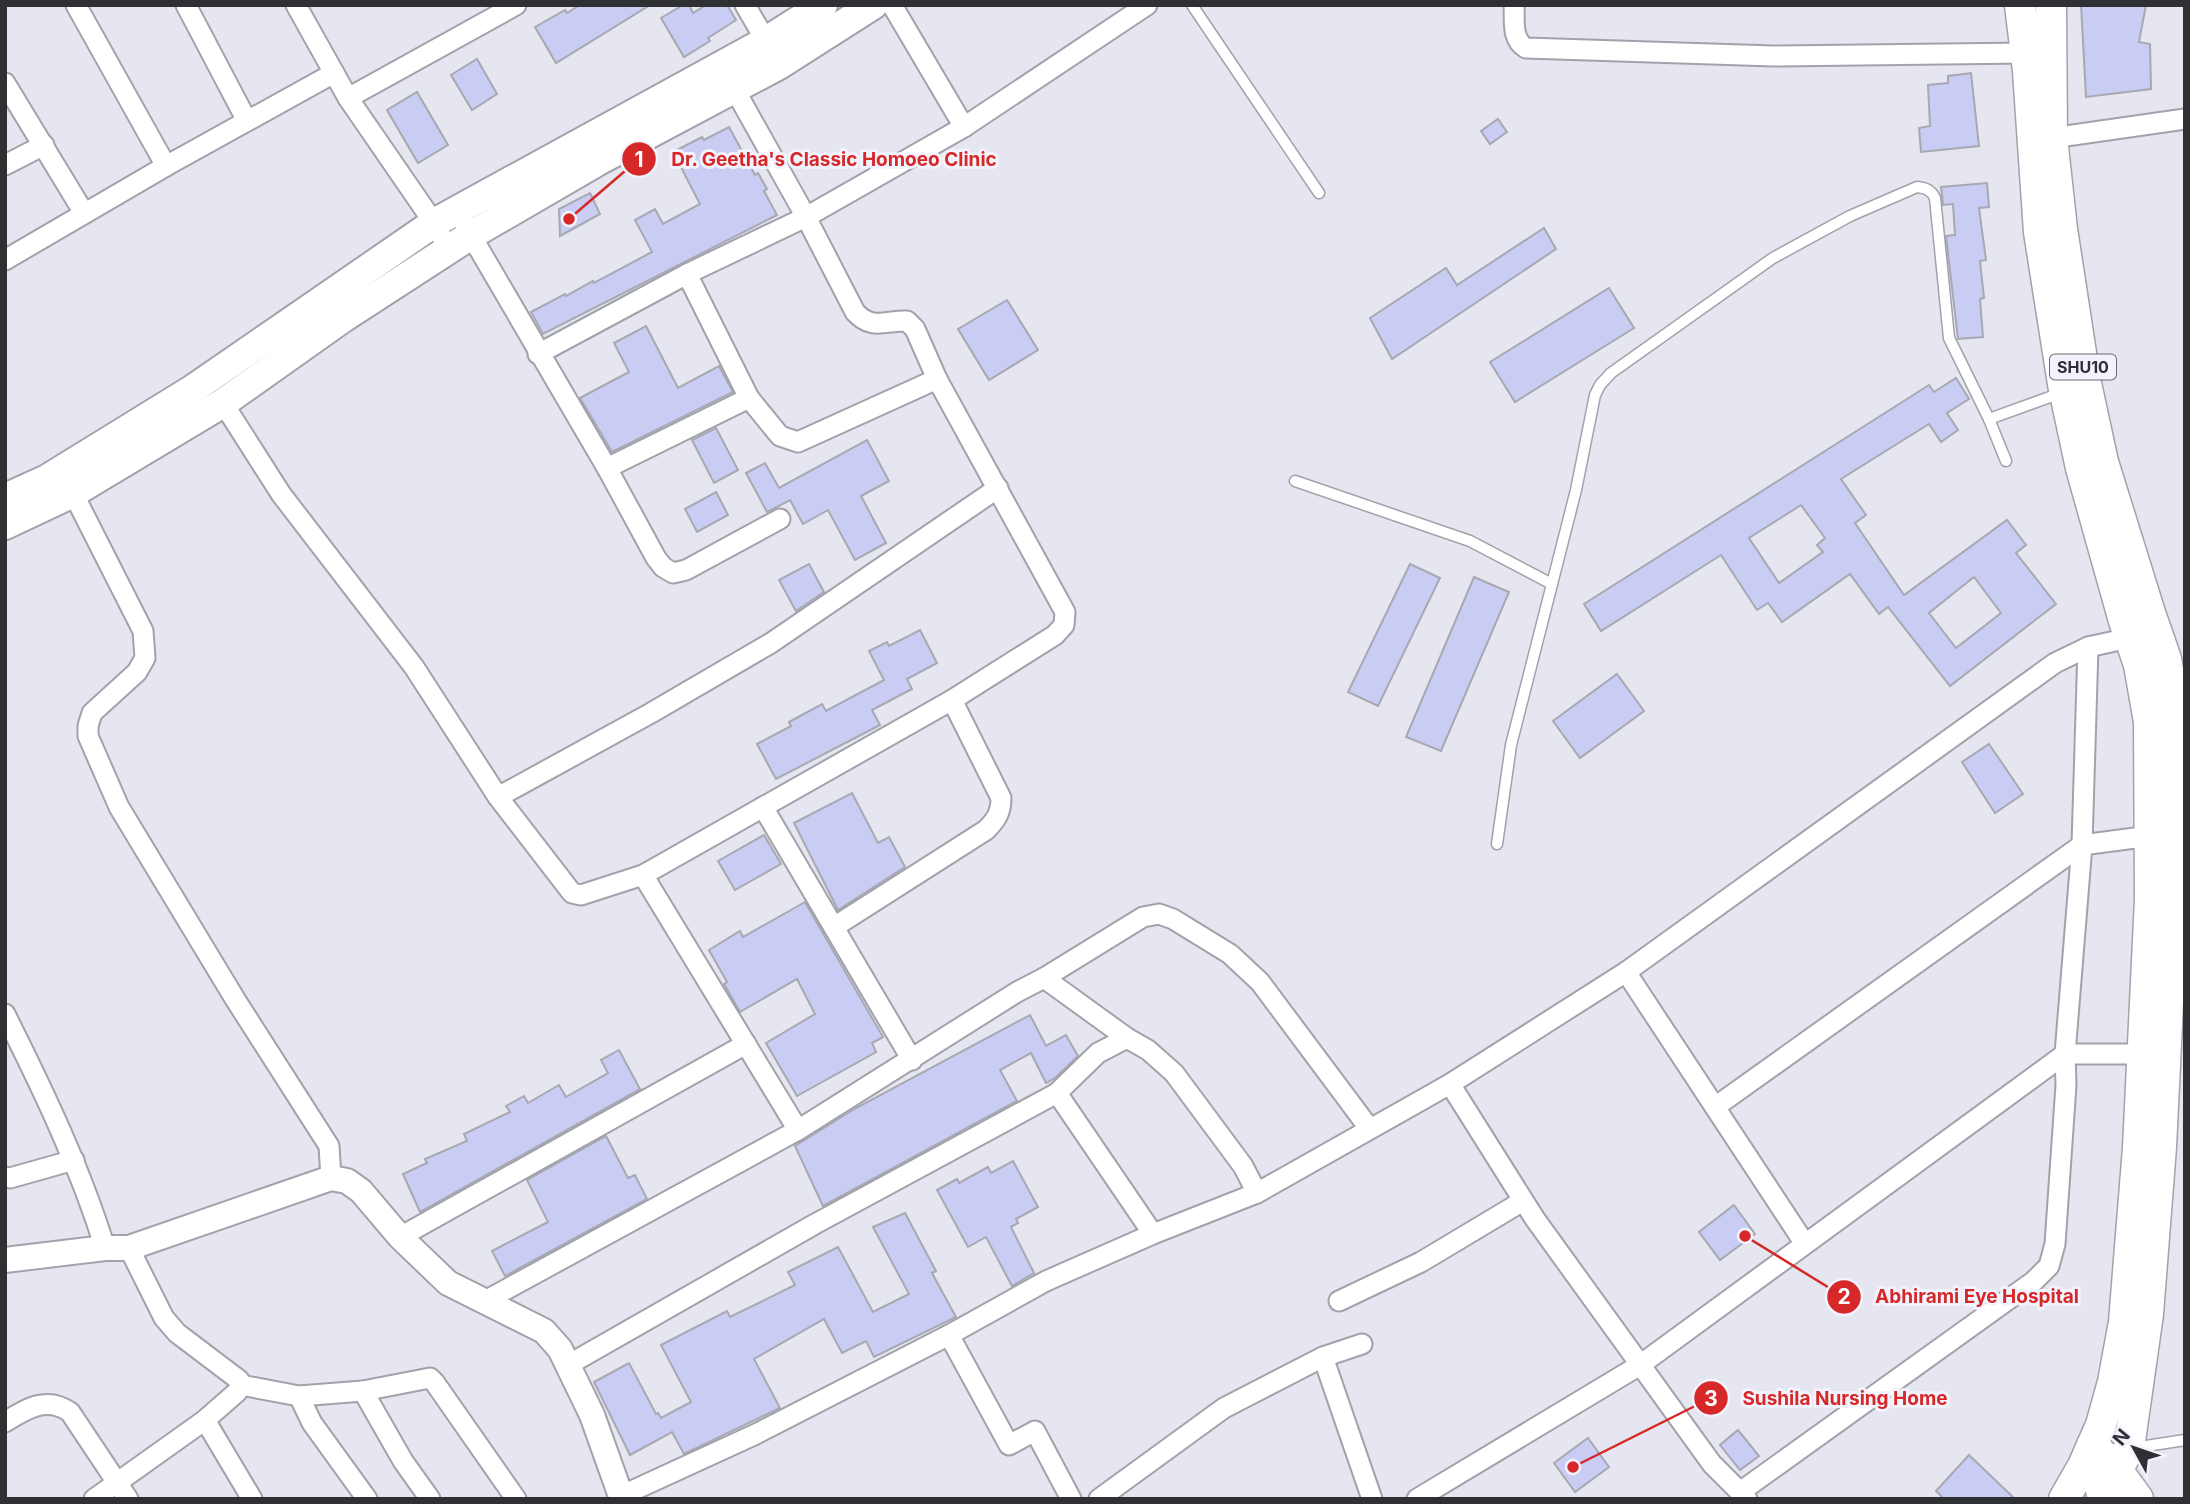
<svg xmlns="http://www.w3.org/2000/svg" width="2190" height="1504" font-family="Inter,sans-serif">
<rect width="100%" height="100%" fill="#e5e6ef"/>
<g fill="#c9cdf3" stroke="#a7a8b1" stroke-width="2" fill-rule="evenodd">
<path d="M580 5H650L556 63 535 27 565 10 567 13Z"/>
<path d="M683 5H689L693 13 706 5H727L736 20 708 38 710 41 684 57 661 18Z"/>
<path d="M2081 5H2146L2139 42 2150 44 2151 89 2086 97Z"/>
<path d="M477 59 497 94 472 110 451 75Z"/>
<path d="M1971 73 1979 146 1921 152 1919 128 1930 126 1928 85 1948 83V76Z"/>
<path d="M417 92 448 145 418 163 387 110Z"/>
<path d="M1498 119 1507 132 1490 144 1481 131Z"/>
<path d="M729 127 755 175 758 173 767 189 764 191 777 215 543 334 531 312 565 294 566 296 593 281 594 283 652 252 635 220 655 209 663 224 700 204 673 152 702 137 704 140Z"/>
<path d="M1987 183 1989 207 1979 208 1986 260 1980 261 1984 298 1980 299 1983 337 1958 339 1946 236 1955 235 1953 204 1943 205 1941 187Z"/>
<path d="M590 193 600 214 560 236 559 209Z"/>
<path d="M1544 228 1556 249 1392 359 1370 318 1446 268 1457 285Z"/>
<path d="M1609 288 1634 328 1515 402 1490 362Z"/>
<path d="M1007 300 1038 350 989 380 958 329Z"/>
<path d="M646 326 678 388 719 366 733 392 612 452 580 398 629 372 614 343Z"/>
<path d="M1956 378 1969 399 1947 413 1958 430 1941 442 1929 424 1841 479 1866 515 1855 523 1904 595 2007 520 2026 545 2016 553 2056 604 1950 686 1888 607 1879 614 1850 574 1782 622 1768 603 1757 610 1721 555 1601 631 1584 604 1929 385 1934 392ZM1801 505 1825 538 1817 545 1823 552 1779 583 1749 538ZM1974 577 2001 613 1956 648 1929 613Z"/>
<path d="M716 428 738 470 714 483 692 440Z"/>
<path d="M867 440 889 481 861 496 886 543 855 560 828 510 803 524 790 500 767 512 746 473 765 463 779 488Z"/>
<path d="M716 492 728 515 697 532 685 509Z"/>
<path d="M809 564 824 592 796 611 779 580Z"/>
<path d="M1410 564 1440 578 1378 706 1348 692Z"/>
<path d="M1474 577 1509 592 1441 751 1406 737Z"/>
<path d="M920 630 937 663 907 679 912 689 872 710 880 725 776 779 757 744 791 726 789 722 822 704 826 711 884 680 869 651 887 642 889 646Z"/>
<path d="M1617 674 1644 711 1580 758 1553 721Z"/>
<path d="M1989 744 2023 794 1995 813 1962 762Z"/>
<path d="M852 793 878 843 889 837 905 867 838 910 794 823Z"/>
<path d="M764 835 781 864 735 890 718 861Z"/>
<path d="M805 902 883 1037 872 1043 876 1052 797 1096 766 1043 815 1014 797 979 740 1012 724 984 727 982 709 950 740 931 743 937Z"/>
<path d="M1030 1015 1046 1046 1066 1035 1078 1056 1055 1078 1046 1083 1031 1053 1000 1070 1017 1101 823 1206 795 1146 856 1108Z"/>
<path d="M619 1050 640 1089 420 1212 403 1174 427 1163 425 1159 467 1141 464 1134 510 1112 506 1106 524 1096 528 1103 559 1085 566 1097 608 1073 601 1060Z"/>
<path d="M606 1136 628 1178 635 1175 647 1199 505 1276 492 1251 548 1222 527 1180Z"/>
<path d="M1013 1161 1038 1207 1016 1219 1018 1223 1011 1227 1034 1273 1012 1286 986 1237 968 1247 937 1190 957 1179 959 1183 988 1167 991 1173Z"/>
<path d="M1734 1205 1755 1234 1720 1260 1699 1232Z"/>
<path d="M905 1213 936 1271 932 1273 956 1317 874 1357 866 1341 842 1353 824 1319 754 1359 780 1408 684 1454 672 1432 630 1455 594 1382 629 1363 656 1414 658 1413 661 1418 691 1402 661 1345 727 1311 730 1317 795 1285 788 1272 838 1247 873 1312 909 1294 873 1227Z"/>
<path d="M1738 1430 1759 1456 1740 1470 1720 1445Z"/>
<path d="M1588 1438 1609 1467 1575 1492 1554 1463Z"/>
<path d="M1969 1455 2015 1499H1944L1936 1491Z"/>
</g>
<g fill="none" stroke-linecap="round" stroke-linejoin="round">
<g stroke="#a1a2ab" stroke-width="13">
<g id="service">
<path d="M1192 5 1319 193"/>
<path d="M1989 419 2061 393"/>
<path d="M1295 481 1470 541 1552 584"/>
<path d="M1497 844 1511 745 1576 490 1595 395 1600 385 1611 373 1773 258 1850 216 1917 187C1926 188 1931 190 1935 198L1949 338 1989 419 2006 461"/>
<path d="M2133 1448 2185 1440"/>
</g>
</g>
<g stroke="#a1a2ab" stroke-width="23">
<g id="minor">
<path d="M76 5 166 166"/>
<path d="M186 5 247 121"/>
<path d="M296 5 348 98 434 223 449 250"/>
<path d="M745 5 766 41"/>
<path d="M892 5 964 127"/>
<path d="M1514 5C1515 21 1511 39 1526 48L1773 56 2026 53"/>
<path d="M5 83 84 213"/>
<path d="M348 98 516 5"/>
<path d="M2052 138 2185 119"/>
<path d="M5 165 44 145"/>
<path d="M465 225 607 468 656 558 663 567 673 573 686 570 780 519"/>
<path d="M5 260 166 166 334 73"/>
<path d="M687 274 749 398 780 436 798 442 937 379"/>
<path d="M538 354 687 274 806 217 964 127 1147 5"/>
<path d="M223 403 281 494 414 667 498 797 572 893 581 895 643 875 659 866 952 700 1055 635 1064 625 1065 612 937 379 915 329 907 321C886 320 872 331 855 312L806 217 735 90"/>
<path d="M607 468 749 398"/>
<path d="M73 493 143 631 145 658 137 672 92 713 88 726V736L119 807 235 999 329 1146 331 1178"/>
<path d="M498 797 651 713 771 643 998 488"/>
<path d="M763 807 912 1060"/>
<path d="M643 875 798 1130"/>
<path d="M834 927 986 830C996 820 1001 813 1001 798L952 700"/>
<path d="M1626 972 1805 1244"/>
<path d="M1044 978 1127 1038 1148 1050 1174 1073 1243 1166 1257 1193"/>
<path d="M5 1014C43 1090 80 1167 105 1248"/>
<path d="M1450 1084 1535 1219 1712 1464 1747 1499"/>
<path d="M1057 1093 1153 1234"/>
<path d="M1715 1107 2082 845 2088 647"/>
<path d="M5 1177 10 1178 74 1160"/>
<path d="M400 1237 746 1044"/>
<path d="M129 1248 164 1318 177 1333 239 1380 241 1385 237 1392 205 1420 252 1499"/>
<path d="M485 1301 798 1130 1017 992 1044 978 1143 917 1159 914 1173 919 1230 954 1260 982 1369 1128"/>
<path d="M1339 1301 1421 1262 1523 1201"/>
<path d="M949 1335 1009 1445 1035 1431 1071 1499"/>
<path d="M1323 1357 1372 1499"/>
<path d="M568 1365 815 1224 1057 1093 1098 1053 1127 1038"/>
<path d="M241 1385 299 1396 363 1391 430 1378 435 1383 516 1499"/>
<path d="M363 1391 403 1461 430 1499"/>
<path d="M299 1396 312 1423 367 1499"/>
<path d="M5 1422C27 1408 47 1396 70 1412L128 1499"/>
<path d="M1740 1492 2034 1281 2049 1266 2055 1244 2066 1085 2065 1054H2154"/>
<path d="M621 1496 756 1434 949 1335 1046 1281 1153 1234 1257 1193 1450 1084 1626 972 2055 663 2088 647 2129 638"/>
<path d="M94 1499 205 1420"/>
<path d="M1099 1499 1224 1408 1323 1357 1362 1344"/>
<path d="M1417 1499 1640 1365 2065 1054 2082 845 2150 836"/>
</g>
</g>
<g stroke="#a1a2ab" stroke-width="28">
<path id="tertiary" d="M5 1260 105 1248H129L331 1178 347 1181 361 1191 400 1237 448 1283 544 1331 560 1349 592 1415 622 1499"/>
</g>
<g stroke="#a1a2ab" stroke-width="32">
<g id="secondary">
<path d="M5 498 47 479 193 389 434 223 766 41 823 5"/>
<path d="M5 525 73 493 223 403 343 318 471 235 602 159 779 65 873 5"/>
</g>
</g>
<g stroke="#a1a2ab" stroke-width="33">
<g id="primary">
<path d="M2020 5 2028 71 2039 232 2063 384 2081 468 2124 621 2139 665 2149 722 2150 899 2138 1148 2124 1322 2113 1382 2101 1425 2083 1466 2064 1499"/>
<path d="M2051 5 2052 138 2062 229 2085 379 2103 462 2150 613 2166 659 2177 718 2173 900 2161 1147 2148 1314 2129 1448 2106 1492"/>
</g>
</g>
<g stroke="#a1a2ab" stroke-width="35">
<g id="trunk">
<path d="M2093 1446 2118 1473 2137 1499"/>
<path d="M2093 1448 2104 1499"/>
</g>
</g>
<use href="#service" stroke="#fff" stroke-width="10"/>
<use href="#minor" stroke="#fff" stroke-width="19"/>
<use href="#tertiary" stroke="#fff" stroke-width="24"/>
<use href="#secondary" stroke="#fff" stroke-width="28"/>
<use href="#primary" stroke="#fff" stroke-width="30"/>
<use href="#trunk" stroke="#fff" stroke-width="32"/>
</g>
<g text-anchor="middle" stroke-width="6" stroke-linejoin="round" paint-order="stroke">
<rect fill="#f2f3fd" stroke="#6a6a70" stroke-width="2" x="2050" y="354.5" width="66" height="25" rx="5"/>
<g font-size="16" font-weight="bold" fill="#2f3033">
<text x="2083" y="373">SHU10</text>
</g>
</g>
<path fill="none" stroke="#d62828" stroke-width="2.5" d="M569 219L639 159M1745 1236L1844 1297M1573 1467L1711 1398"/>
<g fill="#d62828" stroke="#f2f3fd" stroke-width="2.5">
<circle cx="569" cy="219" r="7"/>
<circle cx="1745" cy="1236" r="7"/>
<circle cx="1573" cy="1467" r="7"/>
<circle cx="639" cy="159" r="18"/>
<circle cx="1844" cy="1297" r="18"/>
<circle cx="1711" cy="1398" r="18"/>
</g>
<g font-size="21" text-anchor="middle" font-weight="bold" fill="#fff">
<text x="639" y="167">1</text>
<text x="1844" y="1304">2</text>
<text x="1711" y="1406">3</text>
</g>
<g font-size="19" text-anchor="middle" font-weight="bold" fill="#d62828" stroke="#f2f3fd" stroke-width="6" stroke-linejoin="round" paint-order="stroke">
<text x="834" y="166">Dr. Geetha's Classic Homoeo Clinic</text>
<text x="1977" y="1303">Abhirami Eye Hospital</text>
<text x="1845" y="1405">Sushila Nursing Home</text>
</g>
<rect width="2190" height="1504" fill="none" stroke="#2f3033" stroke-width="14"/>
<g transform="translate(2134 1448) rotate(310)" stroke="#f2f3fd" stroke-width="5" paint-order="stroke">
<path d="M0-5L12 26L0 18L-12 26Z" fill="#2f3033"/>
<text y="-10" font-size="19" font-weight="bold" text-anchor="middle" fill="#2f3033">N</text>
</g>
</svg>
